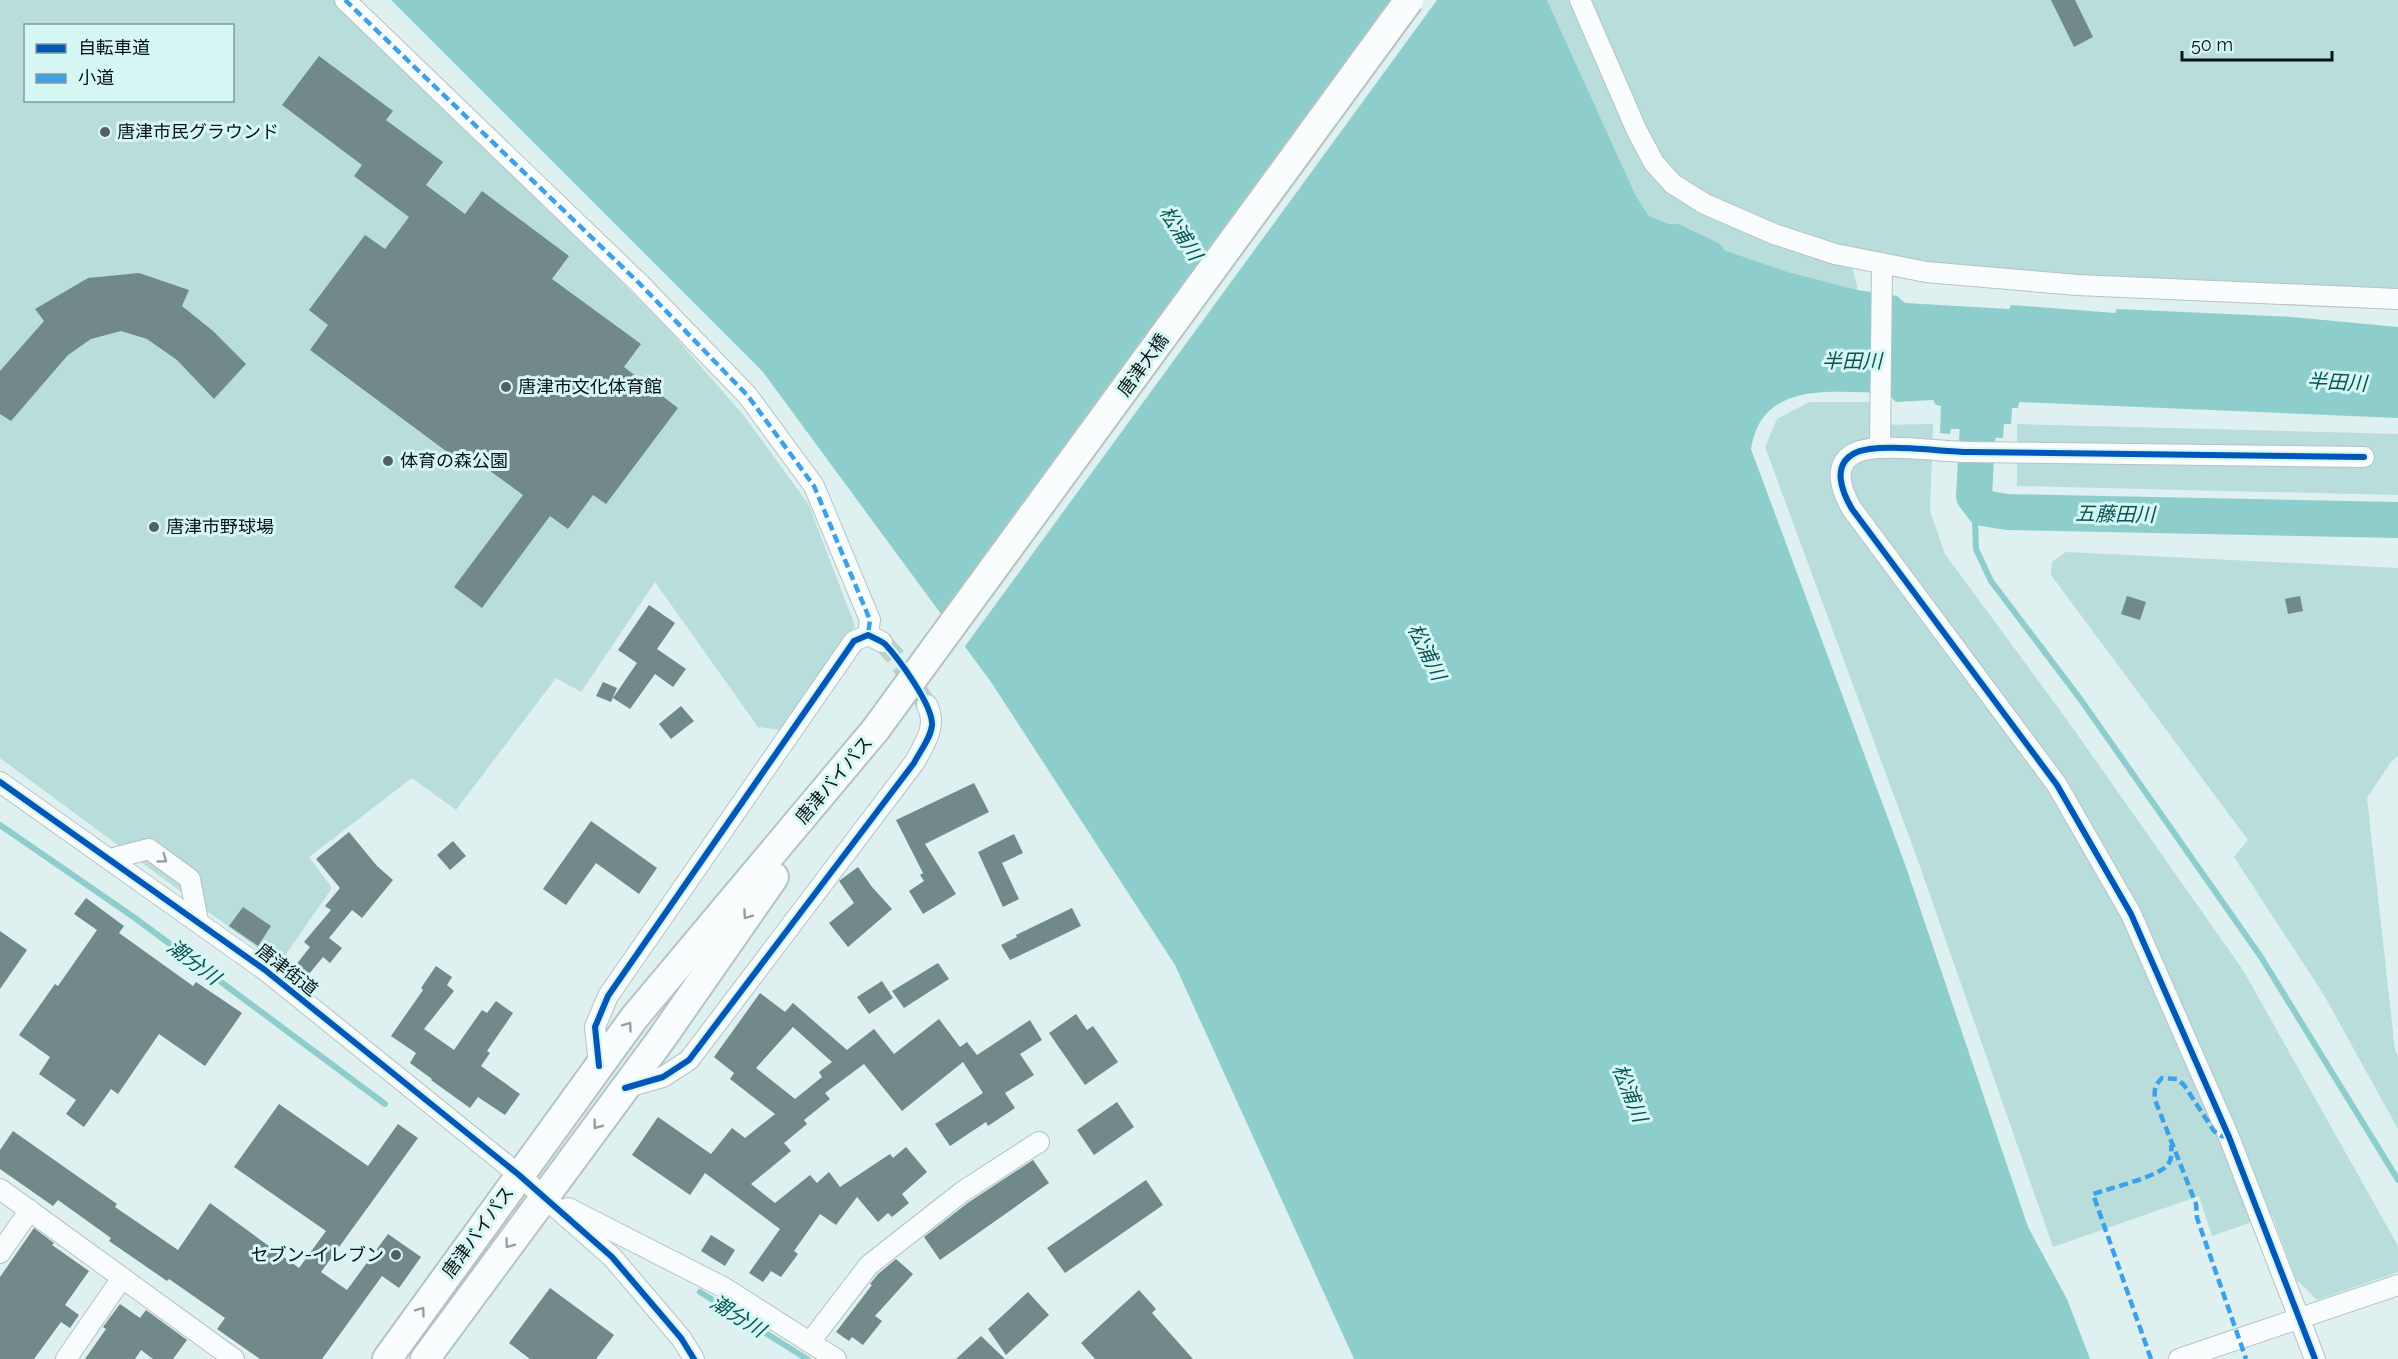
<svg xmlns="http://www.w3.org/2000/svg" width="2398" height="1359" font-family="Raleway,'Noto Sans JP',sans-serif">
<rect width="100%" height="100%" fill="#def0ef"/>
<g fill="#b9dddb" fill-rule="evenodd">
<path d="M0 0H336L487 147 669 330 745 417 809 505 855 626 781 730 758 727 655 582 581 692 556 678 456 810 412 778 309 857 332 888 279 964 0 758ZM26 26H232V100H26Z"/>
<path d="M1547 0H1571L1632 138 1736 226 1853 269 1858 290 1788 272 1724 250 1679 224H1669L1649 216 1636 196Z"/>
<path d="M1586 0H2398V289L2197 283 1925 266 1831 246 1706 198 1658 160Z"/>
<path d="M1809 402H1870L1872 425 1933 424 1930 511 1945 554 2065 717 2243 970 2398 1246V1272L2317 1300 2296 1279 2272 1215 2212 1236 2199 1196 2053 1247 1917 858 1765 447 1777 419Z"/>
<path d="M2017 424 2398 434V495L2017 486Z"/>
<path d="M2066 552 2398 568V756L2391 762 2367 798 2395 1050 2398 1057V1129L2324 995 2234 857 2248 840 2051 575 2052 562Z"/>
</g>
<path fill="#8dcecc" d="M391 0H1547L1636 196 1649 216 1669 224H1679L1720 244 1724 250 1788 272 1858 290 1897 296 1905 303 2009 309 2011 305 2115 313 2117 309 2292 317 2398 327V418L2019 402 2018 408H2012L2011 424H2004L2003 438 1962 436V429H1951L1950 434 1940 433 1941 406 1936 405 1933 400 1896 402 1887 393C1834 393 1762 379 1751 449L1906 867 2028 1227 2067 1299 2090 1359H1354L1175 965 991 682 763 372Z"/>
<path fill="#def0ef" d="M1392 0H1437L963 649 940 618Z"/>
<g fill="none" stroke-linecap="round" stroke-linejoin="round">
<g stroke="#8dcecc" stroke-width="6">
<path d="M1974 496 1976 549 1991 581 2081 700 2261 957 2398 1180"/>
<path d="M0 825 135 918 385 1104"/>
<path d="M700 1292 807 1359"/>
</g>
<path stroke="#8dcecc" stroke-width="36" d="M1980 387 1974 496 1983 508 2007 512 2398 520"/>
</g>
<g fill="#728989" fill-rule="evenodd">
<path d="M2051 0H2075L2093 37 2074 47Z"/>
<path d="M319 56 393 111 386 120 443 162 426 185 465 214 482 191 569 256 552 279 641 344 624 367 678 408 606 504 593 495 568 529 550 516 482 608 454 587 523 495 460 449 454 457 310 350 328 325 309 310 365 235 385 249 409 217 354 176 362 165 282 105Z"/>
<path d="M139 273 189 290 182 306 213 331 246 364 214 399 177 360 147 339 121 331 91 339 68 355 11 421 0 414V371L44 321 35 309 88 278Z"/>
<path d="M2127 596 2146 602 2140 620 2121 614Z"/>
<path d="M2300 596 2303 611 2288 614 2285 599Z"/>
<path d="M649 605 675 623 657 649 686 669 673 687 655 674 630 709 613 698 637 663 618 650Z"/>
<path d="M603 682 617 688 611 702 596 696Z"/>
<path d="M681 706 694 721 671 739 659 724Z"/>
<path d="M974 783 989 812 925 844 956 894 923 914 909 891 924 881 920 875 923 873 896 820Z"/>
<path d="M591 821 657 868 639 894 596 863 566 905 543 889Z"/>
<path d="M349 832 377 866 393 880 362 918 352 910 329 938 342 948 330 963 323 957 304 980 292 970 310 947 304 942 331 910 325 906 340 888 316 859Z"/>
<path d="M1014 834 1023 853 1002 863 1019 899 1003 907 978 852Z"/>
<path d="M453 841 466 856 450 870 437 855Z"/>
<path d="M858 867 872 887 892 909 848 947 829 923 854 903 839 881Z"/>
<path d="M86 898 124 926 119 933 193 986 196 982 242 1013 205 1066 159 1034 118 1094 111 1089 84 1127 66 1114 76 1100 39 1074 50 1057 19 1035 55 984 58 986 97 930 74 914Z"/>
<path d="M243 907 271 926 258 946 229 926Z"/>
<path d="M1072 908 1081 926 1010 960 1001 945 1017 937 1016 935Z"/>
<path d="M0 931 27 950 0 989Z"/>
<path d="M938 963 949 979 904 1008 892 991Z"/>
<path d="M436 966 452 977 447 985 454 991 424 1029 454 1050 482 1010 487 1013 496 1001 513 1013 487 1051 490 1053 481 1066 520 1094 505 1115 478 1097 470 1108 431 1080 432 1079 410 1063 416 1053 391 1036 423 990 421 988Z"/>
<path d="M882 981 893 998 869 1014 857 997Z"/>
<path d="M760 993 785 1012 793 1003 847 1050 874 1029 894 1054 939 1019 960 1047 967 1042 977 1055 1030 1020 1042 1040 1020 1054 1034 1075 1005 1093 1015 1108 988 1126 986 1122 950 1146 935 1124 983 1093 963 1062 902 1111 864 1064 825 1093 830 1099 804 1120 807 1124 784 1143 791 1151 751 1184 775 1203 810 1175 817 1183 829 1172 840 1187 890 1154 893 1158 906 1147 927 1172 902 1194 909 1203 892 1217 888 1213 878 1222 857 1197 836 1225 820 1214 794 1251 798 1254 781 1277 771 1271 763 1282 749 1273 780 1229 705 1173 690 1195 632 1155 658 1117 711 1154 732 1128 745 1138 775 1114 730 1079 734 1073 714 1057ZM793 1027 832 1062 819 1072 822 1077 795 1099 756 1068Z"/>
<path d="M1076 1014 1087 1030 1093 1026 1118 1062 1085 1085 1049 1033Z"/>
<path d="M1117 1102 1134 1127 1094 1155 1077 1130Z"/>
<path d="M279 1104 368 1166 398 1124 418 1138 321 1272 347 1290 388 1234 421 1257 399 1288 382 1276 322 1359H260L217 1329 225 1318 169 1279 167 1281 109 1241 111 1238 58 1200 53 1206 0 1169V1150L13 1131 117 1204 115 1207 178 1250 210 1203 299 1268 326 1231 234 1167Z"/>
<path d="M1033 1160 1049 1183 940 1260 924 1237 969 1202Z"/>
<path d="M1146 1180 1163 1205 1065 1273 1047 1248Z"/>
<path d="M34 1228 54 1243 52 1245 89 1271 65 1305 79 1315 70 1328 61 1322 34 1359H0V1277Z"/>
<path d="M711 1235 735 1250 725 1266 701 1251Z"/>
<path d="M896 1259 913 1274 875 1316 882 1321 863 1345 852 1337 849 1341 836 1332 872 1285 870 1284 878 1274Z"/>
<path d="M550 1288 614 1335 596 1359H530L509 1343Z"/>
<path d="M1139 1290 1156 1309 1152 1313 1193 1359H1095L1081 1343Z"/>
<path d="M1028 1292 1049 1315 1006 1355 988 1329Z"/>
<path d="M120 1304 140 1318 146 1310 187 1340 173 1359H153L141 1350 135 1359H85L106 1329 103 1327Z"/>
<path d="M981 1336 1005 1359H956Z"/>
</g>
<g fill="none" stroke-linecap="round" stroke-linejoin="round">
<path stroke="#becfce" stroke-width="20" stroke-dasharray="20 10" stroke-linecap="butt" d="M882 642 895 656 927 705"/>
<g stroke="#b6c3c3" stroke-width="22">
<g id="minor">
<path d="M345 0 639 283 748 396 814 486 870 620 868 635"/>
<path d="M1580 0 1637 131 1654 163 1673 184 1705 204 1774 234 1835 254 1926 272 2077 285 2398 299"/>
<path d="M1880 448 1882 264"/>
<path d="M0 782 265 970 519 1175 612 1257 681 1338 694 1359"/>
<path d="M110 859 149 849 190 879 198 922"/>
<path d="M599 1066 595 1027 608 996 854 641 868 635 882 642"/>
<path d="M625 1088 663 1077 689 1060 914 763C924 745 938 726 927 705"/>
<path d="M0 1189 234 1359"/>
<path d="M568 1208 723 1287 836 1359"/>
<path d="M0 1253 30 1210"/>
<path d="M810 1342 869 1265 962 1192 1039 1142"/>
<path d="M66 1359 122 1278"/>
<path d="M2179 1359 2398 1285"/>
<path d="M2315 1359 2229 1137 2131 914 2057 785 1852 509C1842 492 1831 465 1855 453 1878 442 1941 452 1968 452 2100 454 2232 456 2364 457"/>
</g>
</g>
<g stroke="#b6c3c3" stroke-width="32">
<g id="highway">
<path d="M387 1359 634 1018 876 729"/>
<path d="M425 1359 662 1038 774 877"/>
</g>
</g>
<use href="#minor" stroke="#fafdfd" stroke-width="20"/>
<use href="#highway" stroke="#fafdfd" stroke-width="28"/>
<g stroke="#b6c3c3" stroke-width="32" stroke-linecap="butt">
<path id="highway-bridge" d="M876 729 1409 0"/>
</g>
<use href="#highway-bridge" stroke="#fafdfd" stroke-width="28"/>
<g stroke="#3ca1ea" stroke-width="4.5" stroke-dasharray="9 4.5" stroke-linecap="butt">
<path d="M345 0 639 283 748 396 814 486 870 620 868 635"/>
<path d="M2229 1137 2221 1136 2214 1131 2184 1085 2177 1079 2162 1078C2155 1085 2154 1089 2155 1100L2196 1204 2197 1218 2246 1359"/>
<path d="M2151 1359 2093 1194C2111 1188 2152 1178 2166 1167 2172 1161 2172 1153 2171 1145"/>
</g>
<g stroke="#d7f7f5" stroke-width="10">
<g id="cycleway">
<path d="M0 782 265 970 519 1175 612 1257 681 1338 694 1359"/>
<path d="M599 1066 595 1027 608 996 854 641 868 635C874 638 880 640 885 644 898 658 933 705 932 725 931 738 920 751 914 763L689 1060 663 1077 625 1088"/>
<path d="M2315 1359 2229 1137 2131 914 2057 785 1852 509C1842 492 1831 465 1855 453 1878 442 1941 452 1968 452 2100 454 2232 456 2364 457"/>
</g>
</g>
<use href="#cycleway" stroke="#0057b8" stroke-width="6"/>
</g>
<defs><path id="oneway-chevron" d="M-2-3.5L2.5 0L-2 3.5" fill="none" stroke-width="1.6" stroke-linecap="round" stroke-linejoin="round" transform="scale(1.5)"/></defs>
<g stroke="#999f9f">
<use href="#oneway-chevron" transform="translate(163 859) rotate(36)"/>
<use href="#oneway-chevron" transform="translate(747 915) rotate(125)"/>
<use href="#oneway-chevron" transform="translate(628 1026) rotate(-54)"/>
<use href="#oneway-chevron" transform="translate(597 1125) rotate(127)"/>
<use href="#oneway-chevron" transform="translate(509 1244) rotate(126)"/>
<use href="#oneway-chevron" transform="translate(421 1311) rotate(-54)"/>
</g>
<g fill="#52605f" stroke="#d7f7f5" stroke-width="2">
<circle cx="105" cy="132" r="6"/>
<circle cx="506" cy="387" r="6"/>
<circle cx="388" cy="461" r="6"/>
<circle cx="154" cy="527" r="6"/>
<circle cx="396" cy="1255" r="6"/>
</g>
<g text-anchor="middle" stroke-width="6" stroke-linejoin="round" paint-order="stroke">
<g font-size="18" fill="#071212" stroke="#d7f7f5" text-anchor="start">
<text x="117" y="138">唐津市民グラウンド</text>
<text x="518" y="393">唐津市文化体育館</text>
<text x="400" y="467">体育の森公園</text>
<text x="166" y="533">唐津市野球場</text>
<text x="384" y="1261" text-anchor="end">セブン-イレブン</text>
</g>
<g font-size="18" fill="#071212" stroke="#d7f7f5">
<text transform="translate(1143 365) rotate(-54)" y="6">唐津大橋</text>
<text transform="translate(834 780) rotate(-50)" y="6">唐津バイパス</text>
<text transform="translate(287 970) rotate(38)" y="6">唐津街道</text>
<text transform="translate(478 1232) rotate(-54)" y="6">唐津バイパス</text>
</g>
<g font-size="20" font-style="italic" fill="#045453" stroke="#d7f7f5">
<text transform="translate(1181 233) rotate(57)" y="7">松浦川</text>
<text x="1852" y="368">半田川</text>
<text transform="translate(2337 382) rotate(3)" y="7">半田川</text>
<text transform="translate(2115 514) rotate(1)" y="7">五藤田川</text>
<text transform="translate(1427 652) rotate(64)" y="7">松浦川</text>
<text transform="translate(194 962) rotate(37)" y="7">潮分川</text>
<text transform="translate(1630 1093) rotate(68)" y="7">松浦川</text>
<text transform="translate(738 1316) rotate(32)" y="7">潮分川</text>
</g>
</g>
<rect x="24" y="24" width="210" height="78" fill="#d7f7f5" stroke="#849b9a" stroke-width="1.5"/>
<rect x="36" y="44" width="30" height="9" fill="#0057b8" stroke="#849b9a" stroke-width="1.5"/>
<text x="78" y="54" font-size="18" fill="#071212">自転車道</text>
<rect x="36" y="74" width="30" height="9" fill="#3ca1ea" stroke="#849b9a" stroke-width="1.5"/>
<text x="78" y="84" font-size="18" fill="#071212">小道</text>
<path d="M2182 51v9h150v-9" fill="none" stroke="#071212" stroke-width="3"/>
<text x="2191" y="51" font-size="18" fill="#071212" stroke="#d7f7f5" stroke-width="4.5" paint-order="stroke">50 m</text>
</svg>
